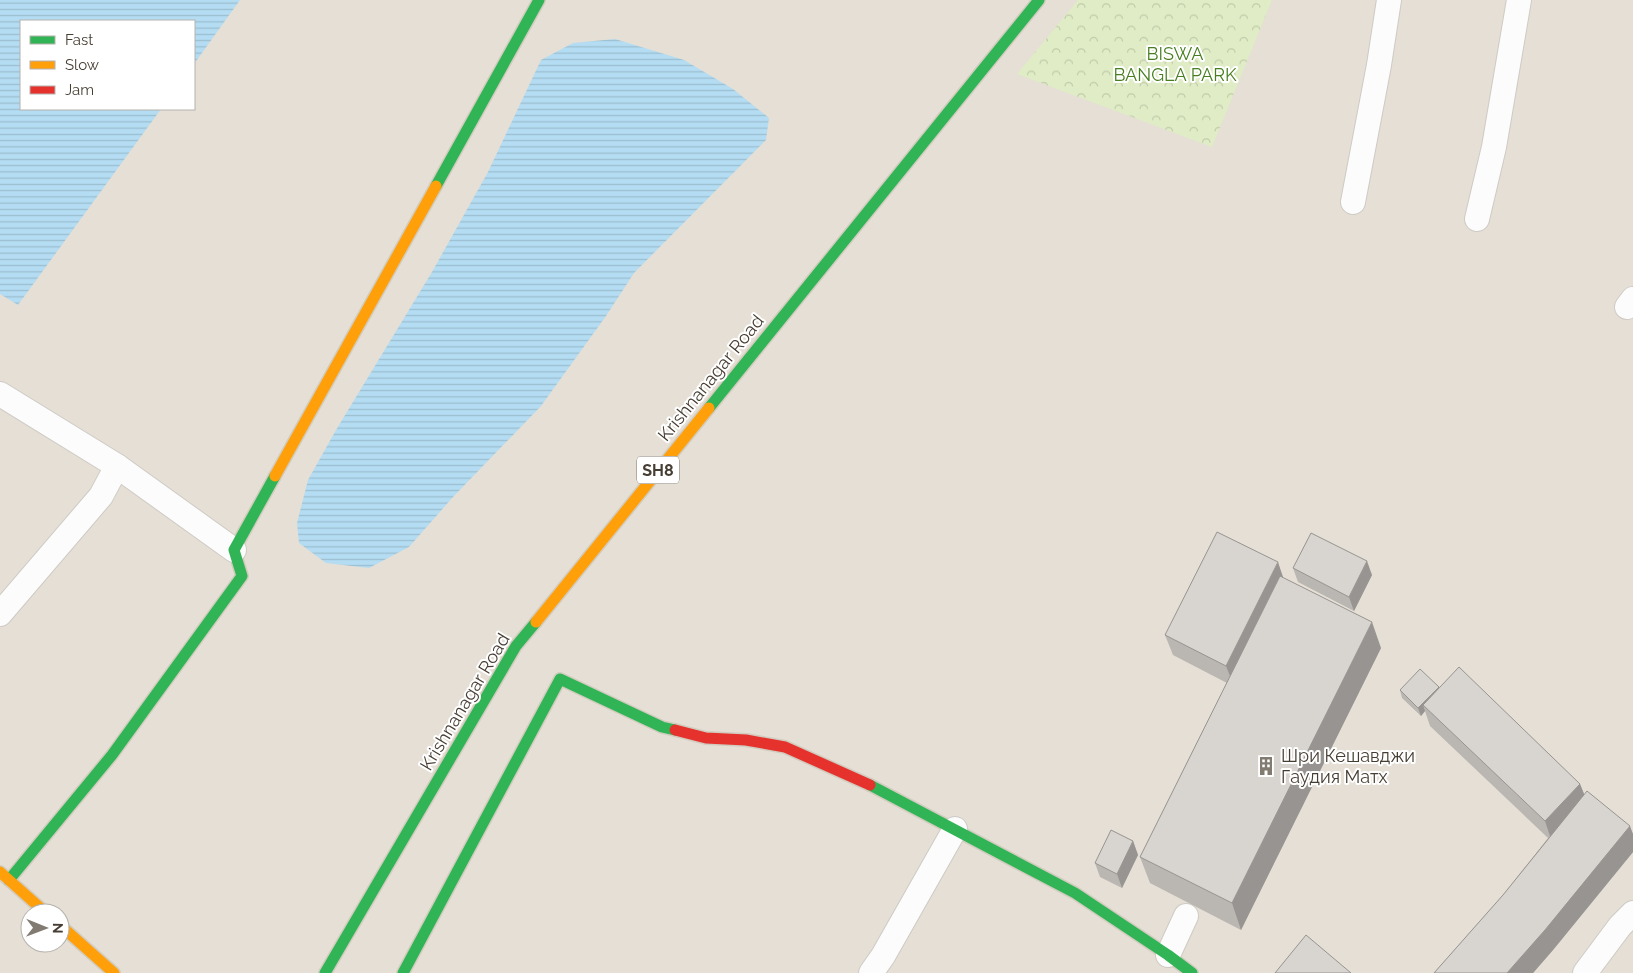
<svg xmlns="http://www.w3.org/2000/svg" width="1633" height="973" font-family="Raleway,sans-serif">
<defs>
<pattern id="park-crowns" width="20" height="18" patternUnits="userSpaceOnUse" patternTransform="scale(1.25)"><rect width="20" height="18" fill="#dfecc5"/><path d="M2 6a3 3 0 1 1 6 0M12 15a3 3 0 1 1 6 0" fill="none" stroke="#c1cbaa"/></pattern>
<pattern id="water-rules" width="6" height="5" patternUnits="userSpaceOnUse" patternTransform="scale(1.25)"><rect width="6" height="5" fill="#b4dcf2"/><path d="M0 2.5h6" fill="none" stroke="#9cbed0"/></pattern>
</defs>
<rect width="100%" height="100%" fill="#f0ede8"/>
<path fill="#e5dfd5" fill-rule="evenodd" d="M0 0H1633V973H0ZM21 21H194V109H21ZM30 913H60V943H30Z"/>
<path fill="url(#park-crowns)" d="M1078 0H1272L1212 147 1017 74Z"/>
<g fill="url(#water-rules)">
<path d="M0 0H240L194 64V21H21V109H161L18 305 0 294Z"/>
<path d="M615 39 684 60 733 89 769 118 766 140 634 273 606 316 541 406 453 497 409 547 369 568 326 563 299 543 297 523 308 480 336 430 432 272 488 172 541 60 573 43Z"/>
</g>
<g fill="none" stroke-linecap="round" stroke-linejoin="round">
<g stroke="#cecbc5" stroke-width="26">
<g id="street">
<path d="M1353 202 1379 65 1389 0"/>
<path d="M1477 219 1494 147 1519 0"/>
<path d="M1627 307 1633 299"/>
<path d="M0 394 117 466 234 550"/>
<path d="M0 614 101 496 117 466"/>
<path d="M1168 955 1186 916"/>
<path d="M871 973 883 956 955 829"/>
<path d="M1585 973 1620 926 1633 913"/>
</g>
</g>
<g stroke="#d2ccbf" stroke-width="14">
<g id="fast">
<path d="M436 186 539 0"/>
<path d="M709 408 1039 0"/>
<path d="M870 785 1075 893 1168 955 1192 973"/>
<path d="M9 880 112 755 242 576 234 550 275 476"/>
<path d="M325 973 516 646 536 622"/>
<path d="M403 973 560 679 662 727 675 730"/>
</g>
</g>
<g stroke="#d2ccbf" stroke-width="14">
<g id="slow">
<path d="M275 476 436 186"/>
<path d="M536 622 709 408"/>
<path d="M0 872 46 913"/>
<path d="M60 925 114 973"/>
</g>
</g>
<g stroke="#d2ccbf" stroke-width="14">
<path id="jam" d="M675 730 706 738 746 740 785 747 870 785"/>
</g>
<use href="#street" stroke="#fdfcfc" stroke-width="24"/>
<use href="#fast" stroke="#30b455" stroke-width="11"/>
<use href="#slow" stroke="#ff9f0a" stroke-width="11"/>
<use href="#jam" stroke="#e5322d" stroke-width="11"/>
</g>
<g fill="#bab6b2">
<path d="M1293 568 1372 575 1354 611 1298 582Z"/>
<path d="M1283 578 1381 648 1241 930 1150 883 1140 857 1227 683 1173 655 1165 635Z"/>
<path d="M1439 687V688L1580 784 1584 794 1633 834V852L1553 950 1533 973H1434L1503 895 1548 838 1430 726 1425 711 1421 716 1402 698 1400 690Z"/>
<path d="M1133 841 1138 855 1122 888 1100 877 1095 863Z"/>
</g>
<g fill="#979491">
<path d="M1367 561 1372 575 1354 611 1349 597Z"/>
<path d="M1278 562 1285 583 1234 686 1226 666Z"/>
<path d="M1372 622 1381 648 1241 930 1232 903Z"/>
<path d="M1439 687 1441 694 1423 705 1425 711 1421 716 1418 708Z"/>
<path d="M1580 784 1588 804 1552 842 1545 821Z"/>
<path d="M1630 826 1633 834V852L1553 950 1533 973H1507Z"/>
<path d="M1133 841 1138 855 1122 888 1117 874Z"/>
</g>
<g fill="#d8d4cf" stroke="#979491">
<path d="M1217 532 1278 562 1226 666 1165 635Z"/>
<path d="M1311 533 1367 561 1349 597 1293 568Z"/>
<path d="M1280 576 1372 622 1232 903 1140 857Z"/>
<path d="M1459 667 1580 784 1545 821 1423 705Z"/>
<path d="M1420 669 1439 687 1418 708 1400 690Z"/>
<path d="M1587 791 1630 826 1545 930 1507 973H1434L1503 895Z"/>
<path d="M1111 830 1133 841 1117 874 1095 863Z"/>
<path d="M1306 935 1351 973H1275Z"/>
</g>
<defs>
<g id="building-bare" transform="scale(1.5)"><path d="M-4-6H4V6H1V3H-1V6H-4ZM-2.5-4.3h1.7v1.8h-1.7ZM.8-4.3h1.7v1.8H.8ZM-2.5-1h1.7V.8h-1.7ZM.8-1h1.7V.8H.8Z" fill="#827b72" stroke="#fff" stroke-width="2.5" paint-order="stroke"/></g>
</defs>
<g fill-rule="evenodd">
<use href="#building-bare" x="1266" y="766"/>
</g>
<g text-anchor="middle" stroke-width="4" stroke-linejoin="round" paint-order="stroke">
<rect fill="#fff" stroke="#7e7870" stroke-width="1" x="637" y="456.5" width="42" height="27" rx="4"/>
<g font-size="16" font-weight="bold" fill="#473e33">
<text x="658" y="476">SH8</text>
</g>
<g font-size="18" fill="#487e21" stroke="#fff">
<text x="1175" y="60">BISWA<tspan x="1175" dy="21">BANGLA PARK</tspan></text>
</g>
<g font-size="18" fill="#473e33" stroke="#fff">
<text transform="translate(711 378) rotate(-51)" y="6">Krishnanagar Road</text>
<text transform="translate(465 702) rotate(-59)" y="6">Krishnanagar Road</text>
</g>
<g font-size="18" fill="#473e33" stroke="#fff" text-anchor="start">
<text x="1281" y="762">Шри Кешавджи<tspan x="1281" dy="21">Гаудия Матх</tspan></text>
</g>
</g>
<rect x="20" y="20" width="175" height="90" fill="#ffffff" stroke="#b5b2ad"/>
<rect x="30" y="36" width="25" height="8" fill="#30b455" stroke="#b5b2ad"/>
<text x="65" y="45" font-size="15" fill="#473e33">Fast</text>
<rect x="30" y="61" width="25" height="8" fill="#ff9f0a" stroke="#b5b2ad"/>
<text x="65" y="70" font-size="15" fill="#473e33">Slow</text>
<rect x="30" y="86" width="25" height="8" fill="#e5322d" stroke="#b5b2ad"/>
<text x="65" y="95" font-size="15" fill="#473e33">Jam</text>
<g transform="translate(45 928) rotate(91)"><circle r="24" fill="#ffffff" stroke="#b5b2ad"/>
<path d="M0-4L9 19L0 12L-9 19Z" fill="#827b72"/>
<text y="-8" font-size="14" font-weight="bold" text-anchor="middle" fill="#473e33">N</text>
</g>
</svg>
